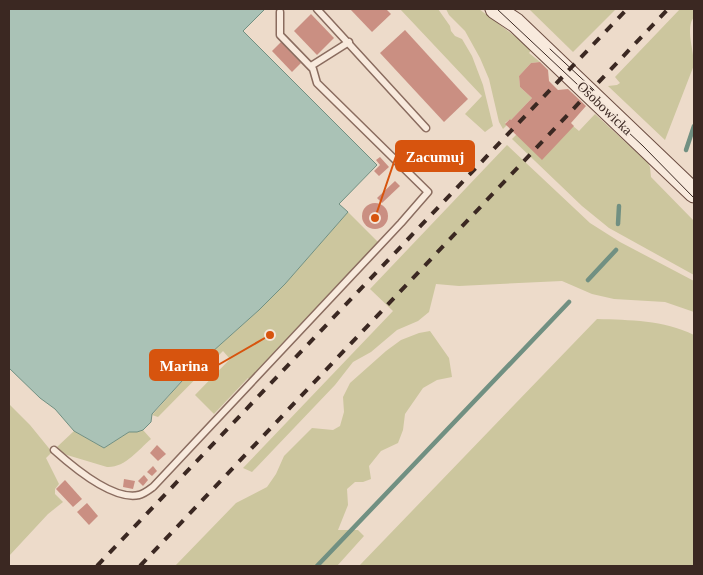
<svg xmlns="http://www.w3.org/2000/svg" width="703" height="575" font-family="Georgia,serif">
<rect width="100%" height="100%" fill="#eddbca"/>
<g fill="#ccc69e">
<path d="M400 9H438L450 26 451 31 455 36 462 39 472 56 483 85 493 126 485 132 465 114 482 96Z"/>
<path d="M446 9H479L532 49 529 53 540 62 531 63 519 76 520 87 532 98 511 120 510 119 505 123 507 125 503 129 499 122 489 79 480 58 465 31 449 15Z"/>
<path d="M529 9H616L573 52Z"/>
<path d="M680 9H694V17C685 28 694 50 694 65L665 140 608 86 617 85 620 83 615 77Z"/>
<path d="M595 114 648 163 650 167 651 177 694 221V275L609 228 582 206 512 139 516 135 573 126 579 131Z"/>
<path d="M507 145 590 223 620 242 694 281V312L665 302 614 299 592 294 562 281 459 286 436 284 429 312 418 321 397 330 371 352 353 362 335 385 252 472 243 468 393 311 370 289Z"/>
<path d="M348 212 379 243 250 380 248 378 214 414 195 395 230 359 223 351 158 417 152 415 193 369 259 310 285 284Z"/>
<path d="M597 319C630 320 663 320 694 335V566H359Z"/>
<path d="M430 331 449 358 452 377 437 380 423 388 405 414 403 430 398 443 381 451 369 466 371 479 363 482H355L347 489 348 505 338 530H358L364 536 337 566H175L236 503 267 487 276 474 284 456 312 428 333 430 340 426 344 412 343 397 350 383 386 351 401 340 419 333Z"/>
<path d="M9 404 30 425 52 452 46 458 59 484 55 489V494L63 502 48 514 9 556Z"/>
<path d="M143 430 151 439C138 450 125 468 107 467L67 455 61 452 57 447 74 431 104 448 129 432H137Z"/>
</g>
<path fill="#aac2b6" stroke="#719082" d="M9 9H262L264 10 243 31 377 165 339 204 348 212 285 284 259 310 193 369 152 414 151 422 143 430 137 432H129L104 448 74 431 55 409 40 398 9 368Z"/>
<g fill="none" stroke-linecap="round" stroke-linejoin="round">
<g stroke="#719082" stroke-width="4.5">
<path d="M686 150 694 126"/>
<path d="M618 224 619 206"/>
<path d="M588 280 616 250"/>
<path d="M317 566 569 302"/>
</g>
</g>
<g fill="#ca8f82">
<path d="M350 9H386L391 14 372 32Z"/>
<path d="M311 14 334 38 317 55 294 31Z"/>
<path d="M405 30 468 99 444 122 380 53Z"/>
<path d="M281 42 301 63 292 72 272 51Z"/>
<path d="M540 62 548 70 549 81 558 90 568 89 586 106 571 123 574 126 542 160 505 124 510 119 511 120 532 98 520 87 519 76 531 63Z"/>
<path d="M380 157 389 167 379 176 374 171 380 165 376 160Z"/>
<path d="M395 181 400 186 382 203 377 198Z"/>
<circle cx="375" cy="216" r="13"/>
<path d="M157 445 166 454 158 461 150 453Z"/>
<path d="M153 466 157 471 152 476 147 472Z"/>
<path d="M144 475 148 480 143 486 138 481Z"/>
<path d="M124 479 135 481 133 489 123 487Z"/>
<path d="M65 480 82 499 73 507 56 489Z"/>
<path d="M87 503 98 516 89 525 77 512Z"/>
</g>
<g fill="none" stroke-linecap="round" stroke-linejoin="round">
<g stroke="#8a6c5f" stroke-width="9">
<g id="lane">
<path d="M317 9 426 128"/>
<path d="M311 66 349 42"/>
<path d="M54 450C73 467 113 501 139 495 144 494 149 490 153 487L401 223 428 192 317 83 313 69 280 35V12"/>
</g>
</g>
<g stroke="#6c4d42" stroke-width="21">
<path id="secondary" d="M495 9 516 23 694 193"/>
</g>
<use href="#lane" stroke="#f8eadd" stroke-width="6"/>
<use href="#secondary" stroke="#f8eadd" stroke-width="19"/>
<g stroke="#3b2822" stroke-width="1">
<path d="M497 9 643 146 694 198"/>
<path d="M550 49 594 90"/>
</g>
<g stroke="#3b2822" stroke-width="4" stroke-dasharray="9 9" stroke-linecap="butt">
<path d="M97 566 627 9"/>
<path d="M140 566 668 9"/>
</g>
</g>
<g text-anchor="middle" stroke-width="4" stroke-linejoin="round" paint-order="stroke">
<g font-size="14" fill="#3b2822" stroke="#f5e7da">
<text transform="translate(605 108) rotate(44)" y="5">Osobowicka</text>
</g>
</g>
<path fill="none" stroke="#d7540e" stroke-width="2" d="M375 218L396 156M270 335L218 365"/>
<g fill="#d7540e" stroke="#f5e7da" stroke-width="2">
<circle cx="375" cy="218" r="5"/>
<circle cx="270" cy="335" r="5"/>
</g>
<g fill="#d7540e" stroke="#d7540e" stroke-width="2">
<rect x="396" y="141" width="78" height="30" rx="5"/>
<rect x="150" y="350" width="68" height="30" rx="5"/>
</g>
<g font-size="15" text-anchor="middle" font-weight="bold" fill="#fff">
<text x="435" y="162">Zacumuj</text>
<text x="184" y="371">Marina</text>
</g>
<rect width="703" height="575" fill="none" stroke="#3b2822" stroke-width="20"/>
</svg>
